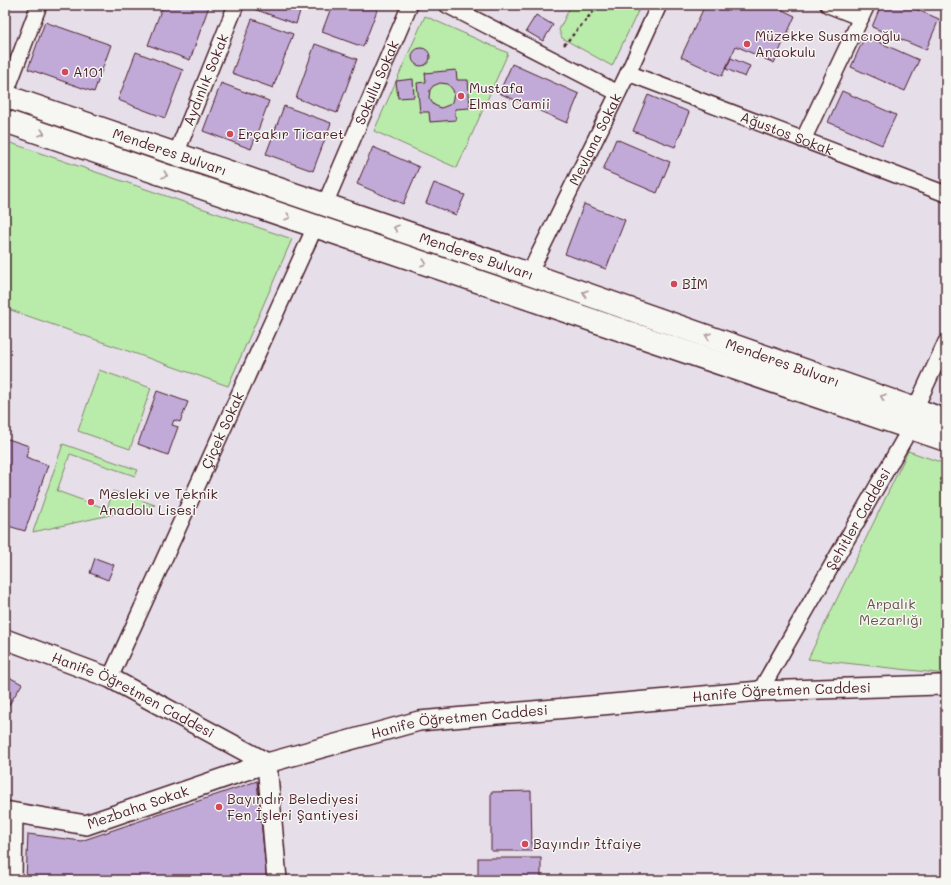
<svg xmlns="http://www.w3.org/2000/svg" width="951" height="885" font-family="Mali,sans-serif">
<rect width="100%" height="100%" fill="#e6dfea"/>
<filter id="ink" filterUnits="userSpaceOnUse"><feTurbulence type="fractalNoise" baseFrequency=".025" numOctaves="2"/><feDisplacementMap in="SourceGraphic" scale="8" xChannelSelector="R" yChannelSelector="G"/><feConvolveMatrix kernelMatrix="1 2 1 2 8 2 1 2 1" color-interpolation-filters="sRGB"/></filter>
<g filter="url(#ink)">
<g fill="#b9ebab" stroke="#82856b">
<path d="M571 5H641L612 66 562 38 559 30Z"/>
<path d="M425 16 508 53 457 168 374 131Z"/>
<path d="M5 141 292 239 228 386 5 308Z"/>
<path d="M99 370 151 388 130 449 78 431Z"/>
<path d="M63 444 138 470 135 476 70 454 57 491 107 509 113 491 155 505 33 532Z"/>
<path d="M908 451 946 464V674L808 659Z"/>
</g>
<g fill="#c2aad8" stroke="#4a1f2b" fill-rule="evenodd">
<path d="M163 5H206L209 6 190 60 148 45Z"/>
<path d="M256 5H302L296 24 254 9Z"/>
<path d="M332 5H379L363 47 322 32Z"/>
<path d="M705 5H772L795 16 774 63 736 46 722 76 681 57Z"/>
<path d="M881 5H906L939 19 926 50 872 27Z"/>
<path d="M536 15 553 25 543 41 526 31Z"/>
<path d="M252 19 293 34 273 88 232 73Z"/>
<path d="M45 22 111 45 94 92 28 69Z"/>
<path d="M865 36 919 60 905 91 851 67Z"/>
<path d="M315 44 357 59 337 113 296 98Z"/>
<circle cx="421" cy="57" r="9"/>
<path d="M136 52 183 70 165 118 118 100Z"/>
<path d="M731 58 750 66 745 77 726 69Z"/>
<path d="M512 64 579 94 567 123 499 93Z"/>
<path d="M456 70 457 80H468L470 108 455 109 456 120 430 122 429 112H420L417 83 426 82 425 73ZM440 83 448 84 453 90 454 94 452 102 449 105 441 108 434 105 429 98 430 90 433 86Z"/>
<path d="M413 79 414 97 398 98 396 81Z"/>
<path d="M221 83 269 101 251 149 203 131Z"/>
<path d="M842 91 896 115 882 145 828 122Z"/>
<path d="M648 95 689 112 675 147 633 131Z"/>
<path d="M284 106 331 123 313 171 266 154Z"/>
<path d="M616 139 670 162 657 193 603 170Z"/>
<path d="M373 147 419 167 403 204 357 184Z"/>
<path d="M434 183 465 195 456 215 426 203Z"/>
<path d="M584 204 625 220 606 269 565 254Z"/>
<path d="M157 391 188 402 180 422 174 420 172 425 178 427 168 455 138 444Z"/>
<path d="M5 438 29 446 26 457 48 465 25 531 5 525Z"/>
<path d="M95 558 114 565 108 580 90 573Z"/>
<path d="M5 675 22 684 5 711Z"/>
<path d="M257 781 267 880H26L28 834 81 841Z"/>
<path d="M531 791 532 851H491V792Z"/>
<rect x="478" y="858" width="63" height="22"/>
</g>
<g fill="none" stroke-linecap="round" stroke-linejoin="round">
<g stroke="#4a1f2b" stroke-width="18">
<g id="minor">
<path d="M447 5 618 93"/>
<path d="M828 5 861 18"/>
<path id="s1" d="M628 73 946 194"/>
<path d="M5 95 39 5"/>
<path d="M803 140 867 5"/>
<path id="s2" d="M176 154 236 5"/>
<path id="s3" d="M325 204 410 5"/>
<path id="s4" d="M529 274 628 73 659 5"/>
<path id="s5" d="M110 678 315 227"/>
<path id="s6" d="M760 691 911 427 915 409 946 342"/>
<path d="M14 880 15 812"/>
</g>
</g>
<g stroke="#4a1f2b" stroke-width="22">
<g id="tertiary">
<path id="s7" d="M5 639 110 678 267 763"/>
<path d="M267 763 277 880"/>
<path id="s8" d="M5 811 86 825 267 763 419 721 760 691 938 685 946 686"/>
</g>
</g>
<g stroke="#4a1f2b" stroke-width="25">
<g id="secondary">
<path id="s9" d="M5 96 529 274 915 409 946 421"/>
<path d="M5 121 946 440"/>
</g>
</g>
<path stroke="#4a1f2b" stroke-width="2.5" stroke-dasharray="3 3" stroke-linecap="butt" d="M564 45 599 5"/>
<use href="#minor" stroke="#f6f6f2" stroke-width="15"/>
<use href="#tertiary" stroke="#f6f6f2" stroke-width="19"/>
<use href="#secondary" stroke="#f6f6f2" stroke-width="22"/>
</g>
<defs><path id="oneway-chevron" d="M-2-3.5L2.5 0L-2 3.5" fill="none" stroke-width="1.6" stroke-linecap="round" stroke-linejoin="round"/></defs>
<g stroke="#a99598">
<use href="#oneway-chevron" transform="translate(42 133) rotate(19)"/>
<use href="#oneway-chevron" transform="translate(165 175) rotate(19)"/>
<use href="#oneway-chevron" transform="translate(288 217) rotate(19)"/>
<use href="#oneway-chevron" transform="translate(396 228) rotate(-161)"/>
<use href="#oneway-chevron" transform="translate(424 263) rotate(19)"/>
<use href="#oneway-chevron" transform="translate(585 293) rotate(-161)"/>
<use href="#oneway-chevron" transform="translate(708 336) rotate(-161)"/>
<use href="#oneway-chevron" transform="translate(883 397) rotate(-161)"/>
</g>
</g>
<g fill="#d1495b" stroke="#f6f6f2" stroke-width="1.5">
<circle cx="747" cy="44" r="4"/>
<circle cx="65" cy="72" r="4"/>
<circle cx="461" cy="96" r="4"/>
<circle cx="230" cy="134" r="4"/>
<circle cx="674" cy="284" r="4"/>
<circle cx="91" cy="502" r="4"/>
<circle cx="219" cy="807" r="4"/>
<circle cx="525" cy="844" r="4"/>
</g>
<g text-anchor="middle" stroke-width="3" stroke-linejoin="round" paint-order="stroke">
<g font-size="14" fill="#4a1f2b" stroke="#f6f6f2" text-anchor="start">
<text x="755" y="41">Müzekke Susamcıoğlu<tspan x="755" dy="16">Anaokulu</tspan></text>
<text x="73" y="77">A101</text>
<text x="469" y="93">Mustafa<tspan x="469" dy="16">Elmas Camii</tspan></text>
<text x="238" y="139">Erçakır Ticaret</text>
<text x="682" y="289">BİM</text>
<text x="99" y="499">Mesleki ve Teknik<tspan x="99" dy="16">Anadolu Lisesi</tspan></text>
<text x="227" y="804">Bayındır Belediyesi<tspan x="227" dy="16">Fen İşleri Şantiyesi</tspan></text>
<text x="533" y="849">Bayındır İtfaiye</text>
</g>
<g font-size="14" fill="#4a1f2b" stroke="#f6f6f2">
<text dy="5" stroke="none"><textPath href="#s2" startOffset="80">Aydınlık Sokak</textPath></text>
<text dy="5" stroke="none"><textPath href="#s3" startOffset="132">Sokullu Sokak</textPath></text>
<text dy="5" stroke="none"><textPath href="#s1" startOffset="170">Ağustos Sokak</textPath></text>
<text dy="5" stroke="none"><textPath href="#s4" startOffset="150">Mevlana Sokak</textPath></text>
<text dy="5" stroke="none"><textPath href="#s9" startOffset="174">Menderes Bulvarı</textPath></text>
<text dy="5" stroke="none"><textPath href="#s9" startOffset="498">Menderes Bulvarı</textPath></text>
<text dy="5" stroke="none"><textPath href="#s9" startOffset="822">Menderes Bulvarı</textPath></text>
<text dy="5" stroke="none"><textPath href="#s5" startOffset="272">Çiçek Sokak</textPath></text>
<text dy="5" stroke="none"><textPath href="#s6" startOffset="198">Şehitler Caddesi</textPath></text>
<text dy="5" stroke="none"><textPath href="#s8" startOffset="795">Hanife Öğretmen Caddesi</textPath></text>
<text dy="5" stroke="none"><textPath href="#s7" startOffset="140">Hanife Öğretmen Caddesi</textPath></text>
<text dy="5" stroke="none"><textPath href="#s8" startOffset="471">Hanife Öğretmen Caddesi</textPath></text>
<text dy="5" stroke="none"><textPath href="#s8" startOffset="137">Mezbaha Sokak</textPath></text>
</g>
<g font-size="14" fill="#66524b" stroke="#f6f6f2">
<text x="891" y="609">Arpalık<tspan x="891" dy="16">Mezarlığı</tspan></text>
</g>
</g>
<rect width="951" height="885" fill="none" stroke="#f6f6f2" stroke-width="20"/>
<rect x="10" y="10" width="931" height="865" fill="none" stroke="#4a1f2b" stroke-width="1.5" filter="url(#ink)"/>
</svg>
